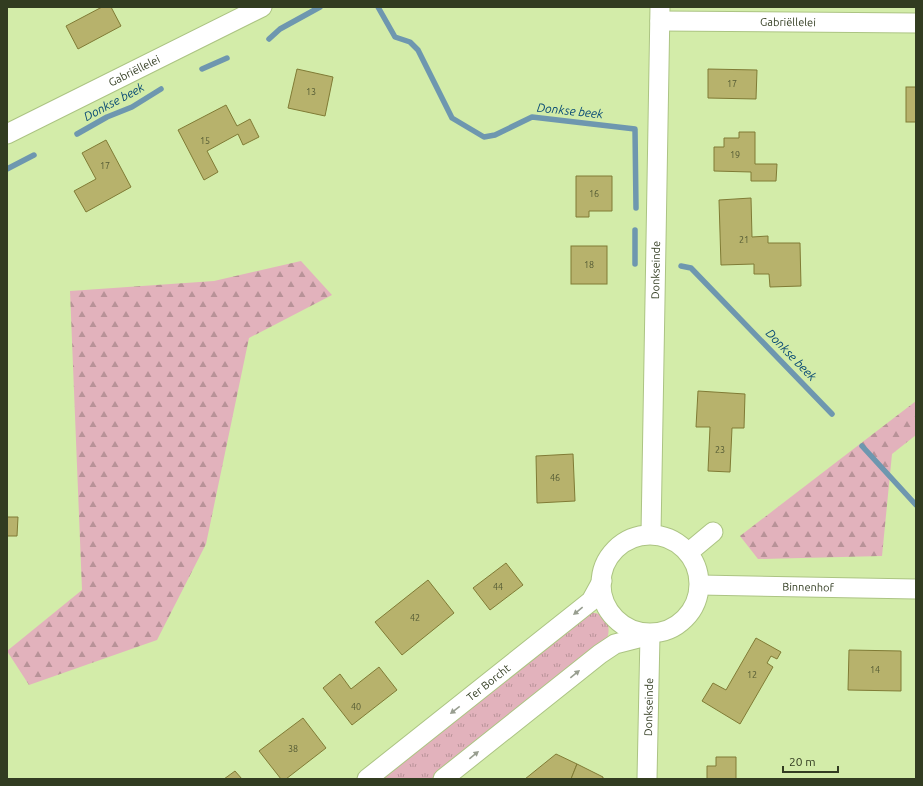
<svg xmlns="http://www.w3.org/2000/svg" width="923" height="786" font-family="Ubuntu,sans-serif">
<defs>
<pattern id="grass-tufts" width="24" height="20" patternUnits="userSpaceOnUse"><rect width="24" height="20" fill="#e2b2bc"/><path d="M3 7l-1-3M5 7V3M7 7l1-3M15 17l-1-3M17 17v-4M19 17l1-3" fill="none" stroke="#b89298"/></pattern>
<pattern id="forest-firs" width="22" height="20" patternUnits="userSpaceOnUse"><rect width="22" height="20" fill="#e2b2bc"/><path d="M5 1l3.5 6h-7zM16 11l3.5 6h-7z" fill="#b89298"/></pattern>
</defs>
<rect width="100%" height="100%" fill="#d3eca9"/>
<path fill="url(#grass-tufts)" d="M588 613C605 611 612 624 607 639L431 779H377Z"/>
<g fill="url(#forest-firs)">
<path d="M301 261 332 295 249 338 206 544 157 640 29 685 7 651 82 590 70 291 214 281Z"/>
<path d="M916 401V435L892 454 882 556 758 559 740 536Z"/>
</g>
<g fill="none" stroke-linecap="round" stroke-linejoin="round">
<g stroke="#6e97af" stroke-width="5.5">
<path d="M378 7 395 37 410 42 418 50 452 118 484 137 495 135 532 117 635 129 636 208"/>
<path d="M269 39 280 29 320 7"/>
<path d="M202 69 227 58"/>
<path d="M77 134 107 117 132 107 161 89"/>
<path d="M7 169 34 155"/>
<path d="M635 264V230"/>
<path d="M681 266 691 268 832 414"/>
<path d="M862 446 916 505"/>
</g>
</g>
<g fill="#b7b26c" stroke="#807b35">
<path d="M102 7H111L121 26 78 49 66 26Z"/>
<path d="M297 69 333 77 325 116 288 108Z"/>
<path d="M708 69 757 70 756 99 708 98Z"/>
<rect x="906" y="87" width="10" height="35"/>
<path d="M226 105 237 126 250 119 259 137 243 145 238 134 207 151 218 172 204 180 178 130Z"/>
<path d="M739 132H755V164H777L776 181H751V172L714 171V147H724V138H739Z"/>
<path d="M106 140 131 187 86 212 74 191 96 179 82 153Z"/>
<path d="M576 176H612V211H589V217H576Z"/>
<path d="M751 198 752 237 768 236V243H800L801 286 770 287 769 274H754V264L721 265 719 200Z"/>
<rect x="571" y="246" width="36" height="38"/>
<path d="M698 391 745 394 744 428H732L730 472 708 471 710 427H696Z"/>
<path d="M573 454 575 501 537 503 536 456Z"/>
<path d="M7 517H18L17 536H7Z"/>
<path d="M506 563 523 585 490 610 473 588Z"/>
<path d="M428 580 454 613 402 655 375 622Z"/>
<path d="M756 638 781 652 777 659 771 656 767 663 773 667 740 724 702 701 713 683 726 690Z"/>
<path d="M849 650 901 651V691L848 690Z"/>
<path d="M379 667 397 690 352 725 323 688 340 674 351 689Z"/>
<path d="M303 718 326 748 286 779H281L259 751Z"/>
<path d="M556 754 577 764 571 779H525Z"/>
<path d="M716 757H736V779H707V766H716Z"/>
<path d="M577 764 603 777V779H571Z"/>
<path d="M235 771 242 779H224Z"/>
</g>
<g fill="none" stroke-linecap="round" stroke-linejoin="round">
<g stroke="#acc483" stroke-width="21">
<g id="street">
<path id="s1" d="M660 21 916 23"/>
<path id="s2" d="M7 134 262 7"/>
<path id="s3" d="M651 534 660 7"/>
<circle cx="650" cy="584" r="49"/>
<path d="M689 552 713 532"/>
<path id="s4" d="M700 585 916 589"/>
<path id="s5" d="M367 779 581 609 591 601 602 581"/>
<path d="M443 779 600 654 615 644 650 635"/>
<path id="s6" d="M647 779 650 635"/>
</g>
</g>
<use href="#street" stroke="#fff" stroke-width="19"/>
</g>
<defs><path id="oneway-solid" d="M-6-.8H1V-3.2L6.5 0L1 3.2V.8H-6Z"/></defs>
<g fill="#989e90">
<use href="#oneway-solid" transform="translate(578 611) rotate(141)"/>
<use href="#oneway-solid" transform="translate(575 674) rotate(-39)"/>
<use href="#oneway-solid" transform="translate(455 710) rotate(142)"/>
<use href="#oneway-solid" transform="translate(474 755) rotate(-39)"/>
</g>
<g text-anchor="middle" stroke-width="3" stroke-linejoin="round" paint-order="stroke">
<g font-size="9" fill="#535a34">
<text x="732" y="87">17</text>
<text x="311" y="95">13</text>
<text x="205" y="144">15</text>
<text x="735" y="158">19</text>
<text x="105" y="169">17</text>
<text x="594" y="197">16</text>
<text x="744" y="243">21</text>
<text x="589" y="268">18</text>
<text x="720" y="453">23</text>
<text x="555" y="481">46</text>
<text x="498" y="590">44</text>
<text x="415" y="621">42</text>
<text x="875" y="673">14</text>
<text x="752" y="678">12</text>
<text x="356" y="710">40</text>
<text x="293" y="752">38</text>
</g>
<g font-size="11" fill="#323c21" stroke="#d3eca9">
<text dy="4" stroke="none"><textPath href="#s1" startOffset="128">Gabriëllelei</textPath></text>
<text dy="4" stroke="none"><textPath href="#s2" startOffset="142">Gabriëllelei</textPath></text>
<text dy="4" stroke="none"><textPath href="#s3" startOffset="264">Donkseinde</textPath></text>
<text dy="4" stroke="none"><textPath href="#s4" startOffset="108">Binnenhof</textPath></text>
<text dy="4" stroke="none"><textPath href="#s5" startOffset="155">Ter Borcht</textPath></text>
<text dy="4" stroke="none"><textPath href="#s6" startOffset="72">Donkseinde</textPath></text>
</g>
<g font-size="12" font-style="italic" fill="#074974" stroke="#d3eca9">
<text transform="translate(114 102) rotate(-28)" y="4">Donkse beek</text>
<text transform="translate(570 111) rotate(6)" y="4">Donkse beek</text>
<text transform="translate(791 355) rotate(46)" y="4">Donkse beek</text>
</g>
</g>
<rect width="923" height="786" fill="none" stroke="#323c21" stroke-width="16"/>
<path d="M783 766v6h55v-6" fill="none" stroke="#323c21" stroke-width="2"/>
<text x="789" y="766" font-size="12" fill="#323c21" stroke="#d3eca9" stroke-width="3" paint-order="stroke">20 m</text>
</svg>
